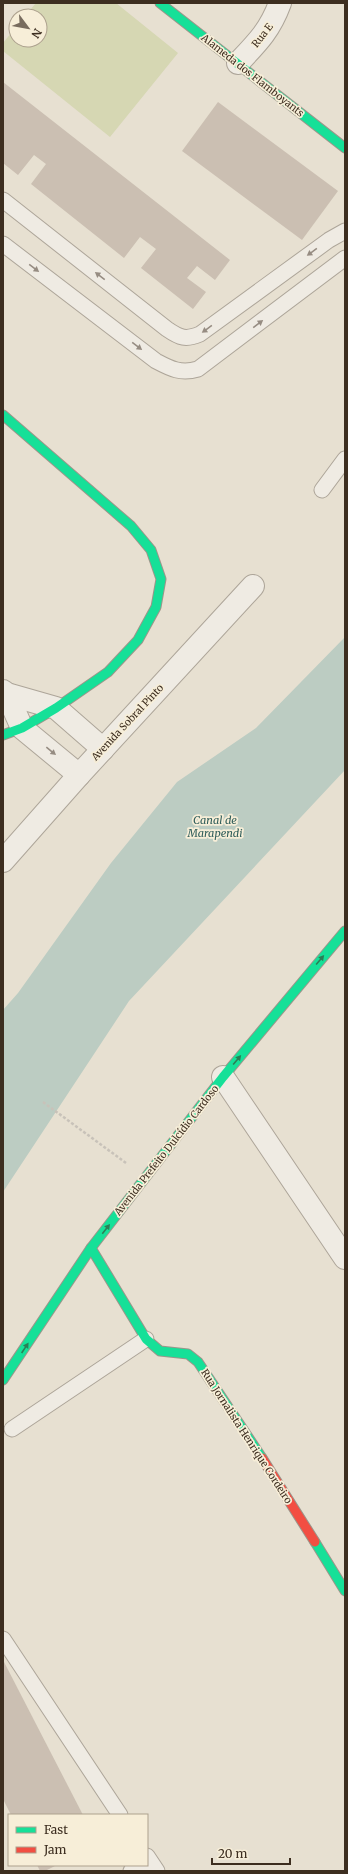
<svg xmlns="http://www.w3.org/2000/svg" width="348" height="1874" font-family="Merriweather,serif">
<rect width="100%" height="100%" fill="#e7e0d1"/>
<path fill="#d6d7b3" d="M36 3H116L178 53 110 137 3 51V43L16 27V40H40V16H25Z"/>
<path fill="#bcccc2" d="M345 637V770L129 1001 3 1192V1010L18 993 111 863 177 782 256 728Z"/>
<g fill="#cbbfb2">
<path d="M3 82 230 260 215 280 197 266 187 278 206 292 193 309 141 268 156 249 140 237 124 258 31 184 46 164 34 155 18 175 3 163Z"/>
<path d="M218 102 338 191 302 240 182 151Z"/>
<path d="M3 1660 83 1815H11L3 1799Z"/>
<path d="M37 1865H57L45 1871H40Z"/>
</g>
<g fill="none" stroke-linecap="round" stroke-linejoin="round">
<g stroke="#ada599" stroke-width="17">
<g id="lane">
<path d="M3 200 167 329C180 338 186 340 200 334L329 240 345 231"/>
<path d="M3 244 156 361C171 369 181 374 198 369L345 258"/>
<path d="M322 490 345 459"/>
<path d="M12 1429 146 1339"/>
<path d="M3 1639 120 1815"/>
<path d="M147 1856 157 1871"/>
<path d="M131 1871 142 1865"/>
</g>
</g>
<g stroke="#ada599" stroke-width="24">
<g id="street">
<path d="M238 63C258 42 270 30 280 3"/>
<path d="M3 691 7 694 56 708 103 749"/>
<path d="M7 694 22 728 79 775"/>
<path d="M3 861 79 775 253 586"/>
<path d="M223 1077 345 1258"/>
</g>
</g>
<g stroke="#9c958a" stroke-width="11">
<g id="fast">
<path d="M160 3 345 148"/>
<path d="M3 415 131 526 151 550 161 579 156 607 138 640 108 672 56 708 22 728 3 735"/>
<path d="M91 1248 146 1339 160 1351 188 1354 198 1362 262 1458"/>
<path d="M3 1380 91 1248 223 1077 345 931"/>
<path d="M315 1542 345 1591"/>
</g>
</g>
<g stroke="#9c958a" stroke-width="11">
<path id="jam" d="M262 1458 315 1542"/>
</g>
<path stroke="#c8c2b9" stroke-width="2.5" stroke-dasharray="3 2" stroke-linecap="butt" d="M43 1102 126 1163"/>
<use href="#lane" stroke="#efebe3" stroke-width="15"/>
<use href="#street" stroke="#efebe3" stroke-width="22"/>
<use href="#fast" stroke="#16e098" stroke-width="9"/>
<use href="#jam" stroke="#f24e42" stroke-width="9"/>
</g>
<defs><path id="oneway-solid" d="M-6-.8H1V-3.2L6.5 0L1 3.2V.8H-6Z"/></defs>
<g fill="#968c82">
<use href="#oneway-solid" transform="translate(312 252) rotate(144)"/>
<use href="#oneway-solid" transform="translate(34 268) rotate(37)"/>
<use href="#oneway-solid" transform="translate(100 276) rotate(-142)"/>
<use href="#oneway-solid" transform="translate(258 324) rotate(-37)"/>
<use href="#oneway-solid" transform="translate(207 329) rotate(144)"/>
<use href="#oneway-solid" transform="translate(137 346) rotate(37)"/>
<use href="#oneway-solid" transform="translate(51 751) rotate(39)"/>
</g>
<g fill="#2b7e56">
<use href="#oneway-solid" transform="translate(320 960) rotate(-50)"/>
<use href="#oneway-solid" transform="translate(237 1060) rotate(-50)"/>
<use href="#oneway-solid" transform="translate(106 1229) rotate(-52)"/>
<use href="#oneway-solid" transform="translate(25 1348) rotate(-56)"/>
</g>
<g text-anchor="middle" stroke-width="3.5" stroke-linejoin="round" paint-order="stroke">
<g font-size="10" fill="#3d2e20" stroke="#f7eed8">
<text transform="translate(262 35) rotate(-52)" y="4">Rua E</text>
<text transform="translate(253 75) rotate(38)" y="4">Alameda dos Flamboyants</text>
<text transform="translate(127 722) rotate(-47)" y="4">Avenida Sobral Pinto</text>
<text transform="translate(166 1150) rotate(-52)" y="4">Avenida Prefeito Dulcídio Cardoso</text>
<text transform="translate(247 1436) rotate(57)" y="4">Rua Jornalista Henrique Cordeiro</text>
</g>
<g font-size="11" font-style="italic" fill="#2f5d5a" stroke="#f7eed8">
<text x="215" y="824">Canal de<tspan x="215" dy="13">Marapendi</tspan></text>
</g>
</g>
<rect width="348" height="1874" fill="none" stroke="#3d2e20" stroke-width="8"/>
<rect x="8" y="1814" width="140" height="52" fill="#f7eed8" stroke="#ada18e"/>
<rect x="16" y="1827" width="20" height="6" fill="#16e098" stroke="#ada18e"/>
<text x="44" y="1834" font-size="12" fill="#3d2e20">Fast</text>
<rect x="16" y="1847" width="20" height="6" fill="#f24e42" stroke="#ada18e"/>
<text x="44" y="1854" font-size="12" fill="#3d2e20">Jam</text>
<g transform="translate(28 28) rotate(122)"><circle r="19" fill="#f7eed8" stroke="#ada18e"/>
<path d="M0-3L7 15L0 10L-7 15Z" fill="#786c5e"/>
<text y="-6" font-size="11" font-weight="bold" text-anchor="middle" fill="#3d2e20">N</text>
</g>
<path d="M212 1858v6h78v-6" fill="none" stroke="#3d2e20" stroke-width="2"/>
<text x="218" y="1858" font-size="12" fill="#3d2e20" stroke="#f7eed8" stroke-width="3" paint-order="stroke">20 m</text>
</svg>
